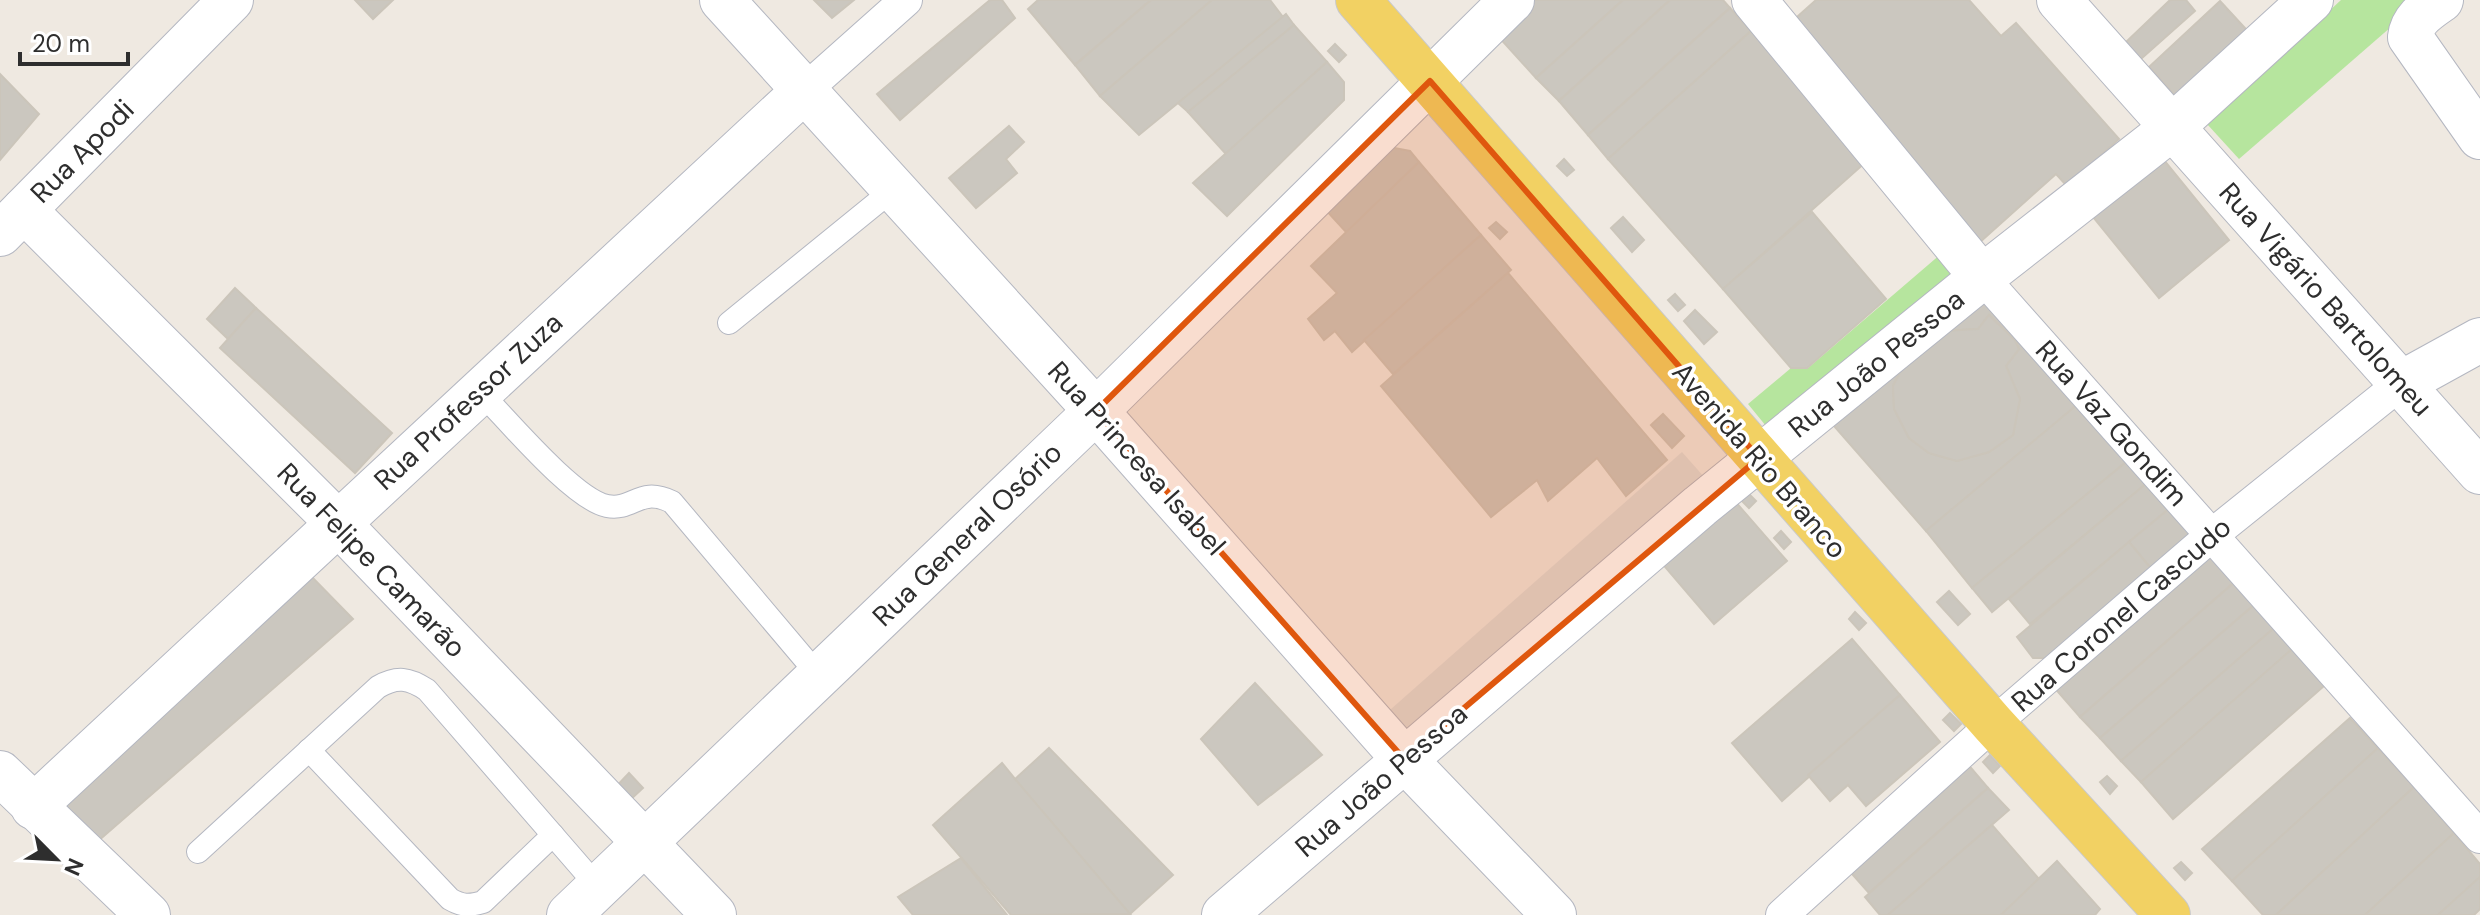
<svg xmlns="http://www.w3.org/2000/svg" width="2480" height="915" font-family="'DM Sans',sans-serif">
<rect width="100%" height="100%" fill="#efe9e1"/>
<g fill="#b6e59e">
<path d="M2341 0H2422L2239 159 2207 124Z"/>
<path d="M1949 247 1972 275 1775 437 1748 404 1791 368H1808Z"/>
</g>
<path fill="#dfdcd8" d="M1682 452 1713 487 1410 745 1382 717Z"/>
<g fill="#cbc7bf" stroke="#cbc5ba" stroke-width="2" fill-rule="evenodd">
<path d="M355 0H393L373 19Z"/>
<path d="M814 0H854L832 18Z"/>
<path d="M990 0H1002L1015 18 900 120 877 94Z"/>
<path d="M1038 0H1151L1075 65 1028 9Z"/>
<path d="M1151 0H1212L1100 96 1075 65Z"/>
<path d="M1212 0H1270L1283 17 1139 135 1100 96Z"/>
<path d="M1534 0H1623L1536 78 1497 35Z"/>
<path d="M1623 0H1670L1559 101 1536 78Z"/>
<path d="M1670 0H1723L1730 8 1588 135 1559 101Z"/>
<path d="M1816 0H1969L2001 36 2016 23 2119 139 2067 186 2056 174 1970 251 1789 24Z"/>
<path d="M2170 0H2186L2195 11 2141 59 2125 43Z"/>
<path d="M2220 1 2255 39 2183 105 2149 67Z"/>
<path d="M1730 8 1751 31 1608 159 1588 135Z"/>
<path d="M1286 14 1294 25 1188 112 1178 103Z"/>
<path d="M1294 25 1327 62 1226 154 1188 112Z"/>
<path d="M1751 31 1867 161 1723 289 1608 159Z"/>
<path d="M1335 44 1346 55 1339 62 1328 51Z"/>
<path d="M1327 62 1344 82V100L1227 216 1193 183Z"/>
<path d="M0 74 39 114 0 160Z"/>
<path d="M1009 126 1024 142 1006 159 1017 173 976 208 949 178Z"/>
<path d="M1389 147 1410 151 1419 162 1347 233 1325 209Z"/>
<path d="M1564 159 1574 170 1567 176 1557 166Z"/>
<path d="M2163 159 2229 240 2159 298 2093 217Z"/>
<path d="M1419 162 1481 235 1352 352 1335 331 1324 340 1308 319 1337 293 1311 266Z"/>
<path d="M1812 212 1886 299 1807 368H1791L1723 289Z"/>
<path d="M1623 217 1644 240 1632 252 1611 228Z"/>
<path d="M1496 222 1507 232 1500 239 1489 228Z"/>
<path d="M1481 235 1511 270 1393 374 1364 340Z"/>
<path d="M1508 273 1667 460 1626 496 1597 458 1548 501 1537 480 1491 517 1381 386Z"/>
<path d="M1980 286 2078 404 1926 531 1828 419ZM1989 315 2015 340 2019 349 2006 366 2020 399 2013 435 1989 452 1957 461 1929 453 1909 438 1894 409 1893 386 1907 358 1943 331 1978 329Z"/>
<path d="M235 288 256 308 228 339 207 319Z"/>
<path d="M1675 294 1685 305 1678 311 1668 300Z"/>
<path d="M256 308 392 433 355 473 220 348Z"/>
<path d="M1695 310 1717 332 1704 344 1684 321Z"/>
<path d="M1989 315 2015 340 2019 349 2006 366 2020 399 2013 435 1989 452 1957 461 1929 453 1909 438 1894 409 1893 386 1907 358 1943 331 1978 329Z"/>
<path d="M2078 404 2126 462 1972 588 1926 531Z"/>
<path d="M1663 414 1684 436 1672 448 1651 425Z"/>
<path d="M2130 459 2148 482 1992 612 1972 588Z"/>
<path d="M2148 482 2170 508 2030 624 2009 599Z"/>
<path d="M1745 490 1756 501 1749 508 1738 497Z"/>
<path d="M1733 499 1787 561 1714 624 1661 562Z"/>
<path d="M2170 508 2194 537 2153 571 2129 542Z"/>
<path d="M1781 531 1791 542 1784 549 1774 538Z"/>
<path d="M2129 542 2153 571 2052 658H2033L2017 637Z"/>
<path d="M2210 549 2237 580 2080 717 2053 686Z"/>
<path d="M307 572 353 619 90 848 54 805Z"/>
<path d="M2237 580 2254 605 2100 738 2080 717Z"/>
<path d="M1949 591 1970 614 1958 625 1937 602Z"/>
<path d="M2254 605 2274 628 2121 761 2100 738Z"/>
<path d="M1855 612 1866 623 1859 630 1849 619Z"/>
<path d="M2274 628 2292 649 2141 782 2121 761Z"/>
<path d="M1852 639 1900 695 1782 801 1732 743Z"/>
<path d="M2292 649 2324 686 2173 819 2141 782Z"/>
<path d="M1255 683 1322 755 1258 805 1201 739Z"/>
<path d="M1900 695 1940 742 1866 806 1848 785 1830 801 1808 775Z"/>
<path d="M1950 713 1961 724 1954 731 1943 720Z"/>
<path d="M2350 718 2378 748 2232 881 2202 849Z"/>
<path d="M1049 748 1173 875 1130 914 1015 779Z"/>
<path d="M2378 748 2414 787 2276 915H2263L2232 881Z"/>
<path d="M1990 755 2000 766 1993 773 1983 762Z"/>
<path d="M1966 762 1988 788 1869 893 1846 867Z"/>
<path d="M1002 763 1015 779 1130 914 1011 915 933 825Z"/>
<path d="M629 773 643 788 628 802 613 790Z"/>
<path d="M2107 776 2117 786 2110 794 2100 782Z"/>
<path d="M2414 787 2454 833 2365 915H2276Z"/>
<path d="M1988 788 2009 810 1888 915H1880L1865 897Z"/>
<path d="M1992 825 2039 879 2001 915H1888Z"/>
<path d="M2454 833 2480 864V877L2438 915H2365Z"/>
<path d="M961 858 1007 915H913L898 897Z"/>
<path d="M2057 861 2100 909 2095 915H2001Z"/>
<path d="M2181 862 2192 873 2185 880 2174 868Z"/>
<path d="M2480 877V909L2474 915H2438Z"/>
</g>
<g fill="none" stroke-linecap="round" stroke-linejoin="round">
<g stroke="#b4b7c1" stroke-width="24">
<g id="service">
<path d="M729 323 895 188"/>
<path d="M479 391C506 418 573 499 607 506 634 511 639 486 672 502L819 676"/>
<path d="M309 750 450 899C462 906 469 906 483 902L553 835"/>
<path d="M198 852 378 687C397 676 409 678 427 690L598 887"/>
</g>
</g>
<g stroke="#b4b7c1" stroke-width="34">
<g id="pedestrian">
<path d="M805 90 906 0"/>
<path d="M1982 277 2480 837"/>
<path d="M1782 915 1993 724 2212 535 2400 384"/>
</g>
</g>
<g stroke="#b4b7c1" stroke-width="46">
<g id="minor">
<path d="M1754 0 1982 277"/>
<path d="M2441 0C2427 10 2412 19 2410 37L2480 137"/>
<path d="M2400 384 2480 340"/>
<path d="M0 773 148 915"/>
<path d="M33 807 805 90"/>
<path d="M569 915 1096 411 1512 0"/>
</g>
</g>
<g stroke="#b4b7c1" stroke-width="46">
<g id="tertiary">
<path d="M722 0 1096 411 1404 759 1554 915"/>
<path d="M2059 0 2480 472"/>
<path d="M24 210 337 522 714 915"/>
<path d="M1224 915 1700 506 1982 277 2162 136 2311 0"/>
</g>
</g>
<g stroke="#b4b7c1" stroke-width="46">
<path id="secondary" d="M0 234 231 0"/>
</g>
<g stroke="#c9c9c9" stroke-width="46">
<path id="primary" d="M1358 0 1993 724 2168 915"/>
</g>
<use href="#service" stroke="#fff" stroke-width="22"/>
<use href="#pedestrian" stroke="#fff" stroke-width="32"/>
<use href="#minor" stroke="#fff" stroke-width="44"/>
<use href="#tertiary" stroke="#fff" stroke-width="44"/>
<use href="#secondary" stroke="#fff" stroke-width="44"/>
<use href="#primary" stroke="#f2d163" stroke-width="44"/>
</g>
<path fill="#df570e" fill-opacity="0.2" stroke="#df570e" stroke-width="6" stroke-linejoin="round" d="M1430 81 1759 458 1404 759 1096 411Z"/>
<g text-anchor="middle" stroke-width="7" stroke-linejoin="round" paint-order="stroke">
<g font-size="28" fill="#2e2e2e" stroke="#fff">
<text transform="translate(82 151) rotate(-45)" y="10">Rua Apodi</text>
<text transform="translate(2326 299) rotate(48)" y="10">Rua Vigário Bartolomeu</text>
<text transform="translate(1876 363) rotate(-39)" y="10">Rua João Pessoa</text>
<text transform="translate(468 401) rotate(-43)" y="10">Rua Professor Zuza</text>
<text transform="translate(2112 423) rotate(48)" y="10">Rua Vaz Gondim</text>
<text transform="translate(1137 458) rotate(48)" y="10">Rua Princesa Isabel</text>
<text transform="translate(1760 460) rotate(49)" y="10">Avenida Rio Branco</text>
<text transform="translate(967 534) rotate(-44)" y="10">Rua General Osório</text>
<text transform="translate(372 560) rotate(46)" y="10">Rua Felipe Camarão</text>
<text transform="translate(2121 614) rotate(-41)" y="10">Rua Coronel Cascudo</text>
<text transform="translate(1381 780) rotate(-41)" y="10">Rua João Pessoa</text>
</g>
</g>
<g transform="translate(56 859) rotate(114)" stroke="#ffffff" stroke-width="6" paint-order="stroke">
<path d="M0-6L14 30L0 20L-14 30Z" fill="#2e2e2e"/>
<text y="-12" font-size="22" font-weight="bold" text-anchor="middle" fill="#2e2e2e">N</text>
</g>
<path d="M20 52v12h108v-12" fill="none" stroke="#2e2e2e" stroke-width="4"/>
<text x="32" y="52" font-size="24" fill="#2e2e2e" stroke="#ffffff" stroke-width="6" paint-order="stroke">20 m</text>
</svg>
